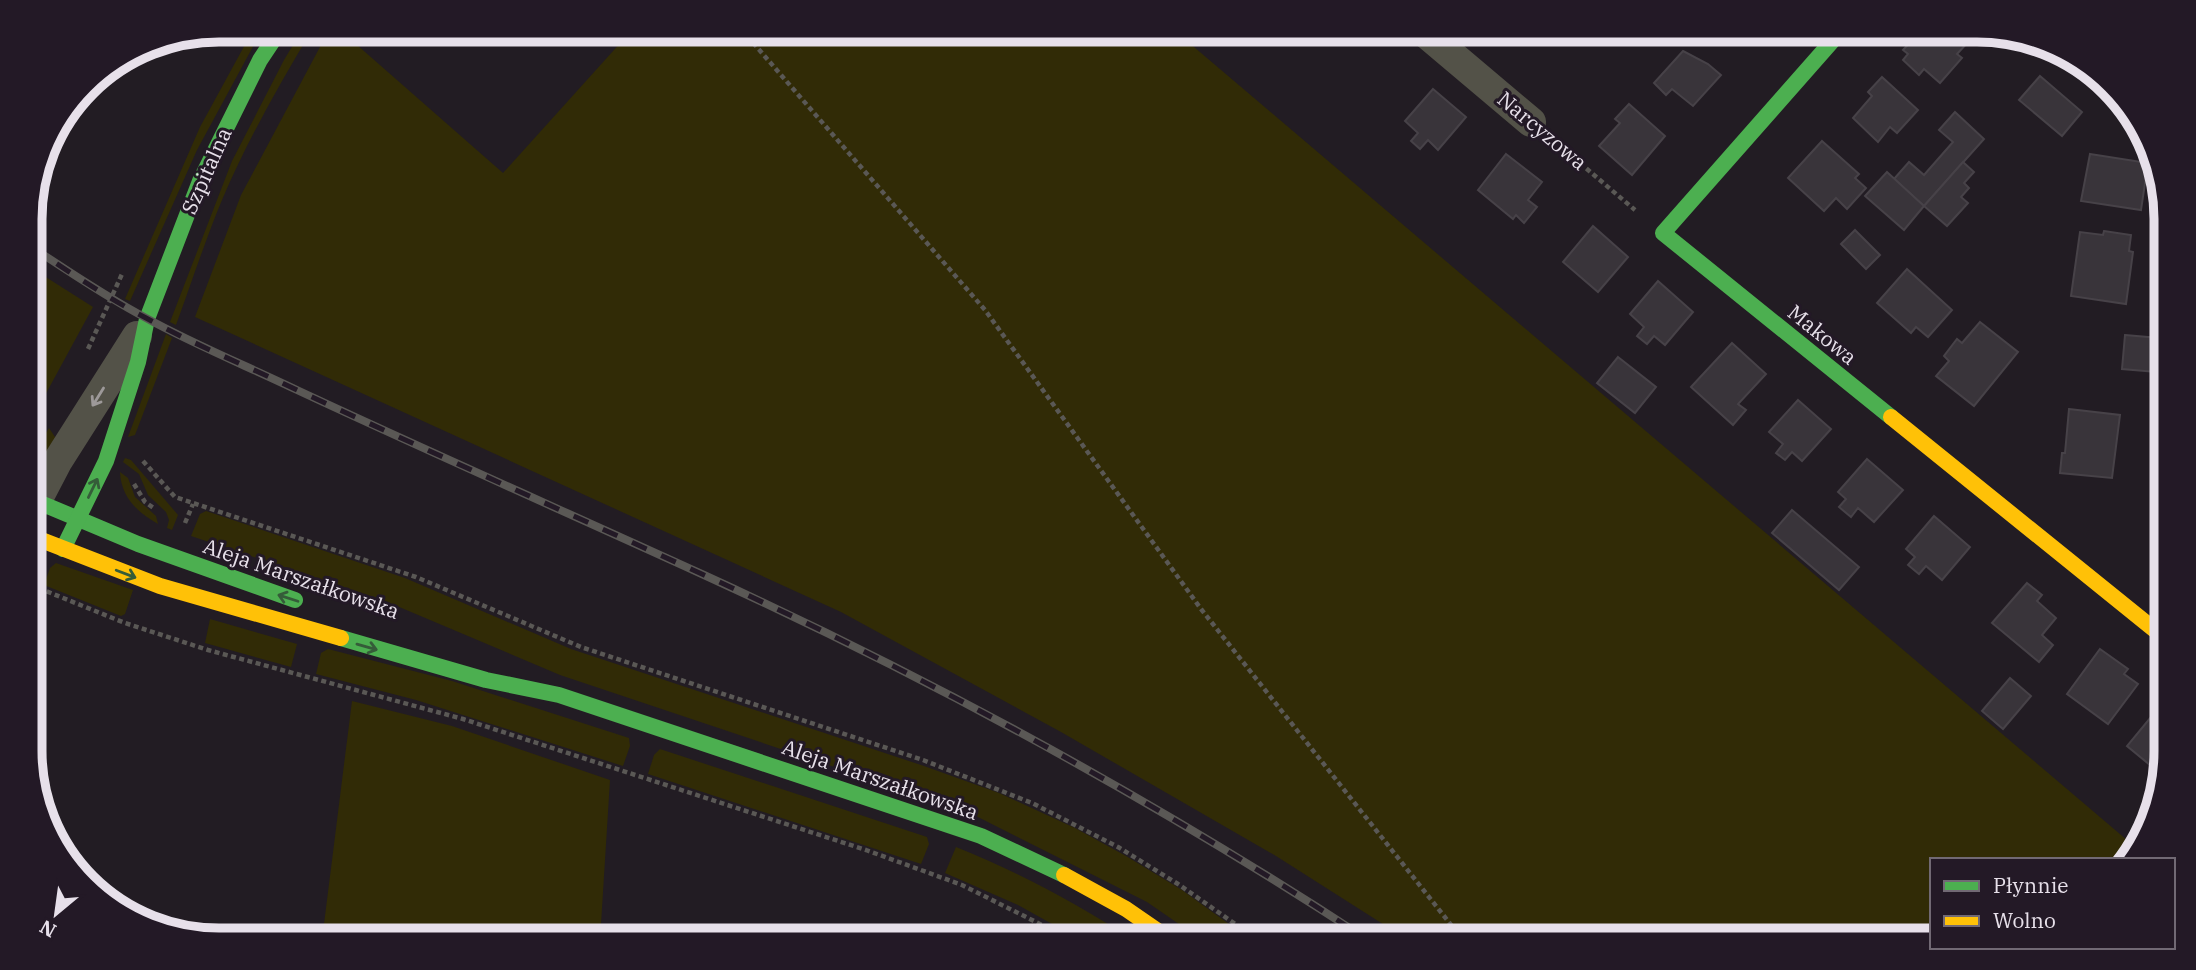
<svg xmlns="http://www.w3.org/2000/svg" width="2196" height="970" font-family="'IBM Plex Serif',serif">
<rect width="100%" height="100%" fill="#221c23"/>
<g fill="#312b06">
<path d="M253 30H262L197 150 130 301 125 299 200 127Z"/>
<path d="M302 30H312C279 85 247 141 222 200 205 241 191 284 176 325L170 322 232 161 284 60Z"/>
<path d="M329 30H340L503 173 632 30H1174L2134 846 2124 860H1932V940H1408L1276 856 1061 732 841 612 195 317 241 195Z"/>
<path d="M30 267 93 307 31 421Z"/>
<path d="M166 334 172 338 135 435 128 437Z"/>
<path d="M49 428 57 440 51 450 31 464V449L38 446Z"/>
<path d="M125 458 131 460 178 515 172 530 167 528 169 520 166 512 148 495 139 474 123 462Z"/>
<path d="M120 472 128 478 135 497 156 516 158 524C137 512 121 497 120 472Z"/>
<path d="M206 511 405 578 571 649 924 766 999 793 1075 828 1126 856 1182 890 1251 940H1202L1147 902 966 811 560 675 385 601 191 536 200 514Z"/>
<path d="M56 563 133 590 125 614 121 616 44 585 50 568Z"/>
<path d="M210 619 297 644 291 667 205 643Z"/>
<path d="M328 649 452 681 629 738 630 746 623 766 416 700 316 674 321 653Z"/>
<path d="M352 701 452 726 610 780 600 940H322Z"/>
<path d="M660 749 927 837 929 844 921 864 648 774 654 755Z"/>
<path d="M956 847C1019 872 1077 904 1134 940H1081L1018 905 945 873Z"/>
</g>
<g fill="#39343a" stroke="#474248" stroke-width="2">
<path d="M1744 30H1760L1753 38Z"/>
<path d="M1922 30H1960L1970 40 1957 54 1962 58 1940 83 1924 69 1919 75 1903 60 1908 54 1903 50Z"/>
<path d="M1683 51 1708 64 1721 75 1693 106 1672 89 1666 95 1654 83Z"/>
<path d="M2040 76 2082 112 2062 136 2019 100Z"/>
<path d="M1882 77 1918 110 1897 133 1890 127 1878 142 1853 118 1872 96 1868 92Z"/>
<path d="M1433 89 1466 117 1438 150 1428 140 1420 149 1411 141 1418 133 1405 121Z"/>
<path d="M1629 104 1665 136 1632 175 1599 146 1620 123 1615 119Z"/>
<path d="M1955 112 1984 139 1924 206 1894 179 1909 162 1924 175 1953 142 1939 130Z"/>
<path d="M1822 141 1859 174 1855 178 1866 188 1847 209 1836 198 1824 211 1788 178Z"/>
<path d="M1506 154 1542 182 1528 200 1537 207 1524 223 1516 215 1513 219 1478 190Z"/>
<path d="M2090 154 2148 163 2141 210 2081 201Z"/>
<path d="M1963 162 1974 172 1964 183 1969 188 1961 197 1968 203 1947 226 1924 206Z"/>
<path d="M1887 172 1924 206 1904 230 1865 196Z"/>
<path d="M1593 226 1628 257 1598 292 1563 262Z"/>
<path d="M1855 230 1880 255 1866 269 1841 244Z"/>
<path d="M2104 231 2131 235 2129 251 2133 252 2126 304 2071 296 2080 232 2103 235Z"/>
<path d="M1907 269 1952 310 1928 337 1916 327 1911 333 1877 303Z"/>
<path d="M1658 281 1693 312 1665 345 1654 336 1647 344 1637 336 1644 327 1630 314Z"/>
<path d="M1980 322 2018 352 1974 406 1936 376 1949 361 1944 356 1957 339 1962 343Z"/>
<path d="M2125 335 2159 338 2156 372 2122 369Z"/>
<path d="M1732 343 1766 374 1738 404 1746 410 1733 425 1691 387Z"/>
<path d="M1618 357 1656 387 1635 413 1597 383Z"/>
<path d="M1798 400 1831 429 1802 461 1792 452 1785 460 1776 453 1783 444 1769 432Z"/>
<path d="M2069 409 2120 415 2112 478 2060 473 2062 453H2065Z"/>
<path d="M1867 459 1903 490 1874 522 1858 508 1851 517 1839 507 1846 499 1838 492Z"/>
<path d="M1792 510 1859 567 1839 590 1772 533Z"/>
<path d="M1934 516 1970 547 1942 580 1926 566 1919 574 1908 565 1915 557 1906 549Z"/>
<path d="M2027 583 2042 595 2037 601 2056 618 2042 635 2053 645 2039 662 1992 623Z"/>
<path d="M2100 649 2128 669 2124 674 2138 684 2108 724 2067 694Z"/>
<path d="M2010 678 2031 696 2003 729 1982 711Z"/>
<path d="M2156 711 2166 719V751L2162 775 2127 746Z"/>
</g>
<g fill="none" stroke-linecap="round" stroke-linejoin="round">
<g stroke="#5a5855" stroke-width="4.5" stroke-dasharray="5 3.5" stroke-linecap="butt">
<path d="M742 30 985 310 1201 609 1463 940"/>
<path d="M1554 141 1635 210"/>
<path d="M88 349 122 274"/>
<path d="M143 461 175 497 416 577 581 647 923 760 1032 803 1118 847 1178 884 1258 940"/>
<path d="M134 484 145 502 155 509"/>
<path d="M185 523 193 504"/>
<path d="M31 585 125 623 208 650 463 719 866 850 962 885 1072 940"/>
</g>
<g stroke="#535248" stroke-width="30">
<path d="M1422 30 1531 122"/>
<path d="M31 512 57 462 137 336"/>
</g>
<g stroke="#4caf50" stroke-width="16">
<path d="M1842 30 1663 233 1891 417"/>
<path d="M31 499 138 544 295 600"/>
<path d="M63 549 106 461 138 362 147 319 200 181 260 60 280 30"/>
<path d="M341 638 486 680 559 695 981 836 1064 875"/>
</g>
<g stroke="#ffc107" stroke-width="16">
<path d="M1891 417 2166 639"/>
<path d="M31 536 160 586 341 638"/>
<path d="M1064 875 1126 909 1171 940"/>
</g>
<g stroke="#5a5855" stroke-width="8">
<path id="rail" d="M30 246C68 271 106 297 146 318 195 345 247 366 297 390 432 453 568 513 704 575 934 680 1157 802 1368 940"/>
</g>
<use href="#rail" stroke="#231926" stroke-width="5" stroke-dasharray="16" stroke-linecap="butt"/>
</g>
<defs><path id="oneway-shaft" d="M-6 0H5M1.5-3L5.5 0L1.5 3" fill="none" stroke-width="1.6" stroke-linecap="round" stroke-linejoin="round" transform="scale(1.75)"/></defs>
<use stroke="#9d9999" href="#oneway-shaft" transform="translate(98 397) rotate(122)"/>
<g stroke="#355c39">
<use href="#oneway-shaft" transform="translate(93 488) rotate(-64)"/>
<use href="#oneway-shaft" transform="translate(126 574) rotate(21)"/>
<use href="#oneway-shaft" transform="translate(288 598) rotate(-162)"/>
<use href="#oneway-shaft" transform="translate(367 647) rotate(16)"/>
</g>
<g text-anchor="middle" stroke-width="6" stroke-linejoin="round" paint-order="stroke">
<g font-size="21" fill="#e7e0ea" stroke="#231926">
<text transform="translate(1542 131) rotate(40)" y="7">Narcyzowa</text>
<text transform="translate(207 171) rotate(-66)" y="7">Szpitalna</text>
<text transform="translate(1822 335) rotate(39)" y="7">Makowa</text>
<text transform="translate(301 579) rotate(19)" y="7">Aleja Marszałkowska</text>
<text transform="translate(880 780) rotate(19)" y="7">Aleja Marszałkowska</text>
</g>
</g>
<path d="M0 0H2196V970H0ZM219 42H1977A177 177 0 0 1 2154 219V751A177 177 0 0 1 1977 928H219A177 177 0 0 1 42 751V219A177 177 0 0 1 219 42Z" fill="#231926" fill-rule="evenodd"/>
<path fill="none" stroke="#e7e0ea" stroke-width="9" d="M219 42H1977A177 177 0 0 1 2154 219V751A177 177 0 0 1 1977 928H219A177 177 0 0 1 42 751V219A177 177 0 0 1 219 42Z"/>
<rect x="1930" y="858" width="245" height="91" fill="#231926" stroke="#716974" stroke-width="2"/>
<rect x="1944" y="881" width="35" height="10" fill="#4caf50" stroke="#716974" stroke-width="2"/>
<text x="1993" y="893" font-size="21" fill="#e7e0ea">Płynnie</text>
<rect x="1944" y="916" width="35" height="10" fill="#ffc107" stroke="#716974" stroke-width="2"/>
<text x="1993" y="928" font-size="21" fill="#e7e0ea">Wolno</text>
<g transform="translate(56 914) rotate(209)" stroke="#231926" stroke-width="5" paint-order="stroke">
<path d="M0-5L12 26L0 18L-12 26Z" fill="#e7e0ea"/>
<text y="-10" font-size="19" font-weight="bold" text-anchor="middle" fill="#e7e0ea">N</text>
</g>
</svg>
